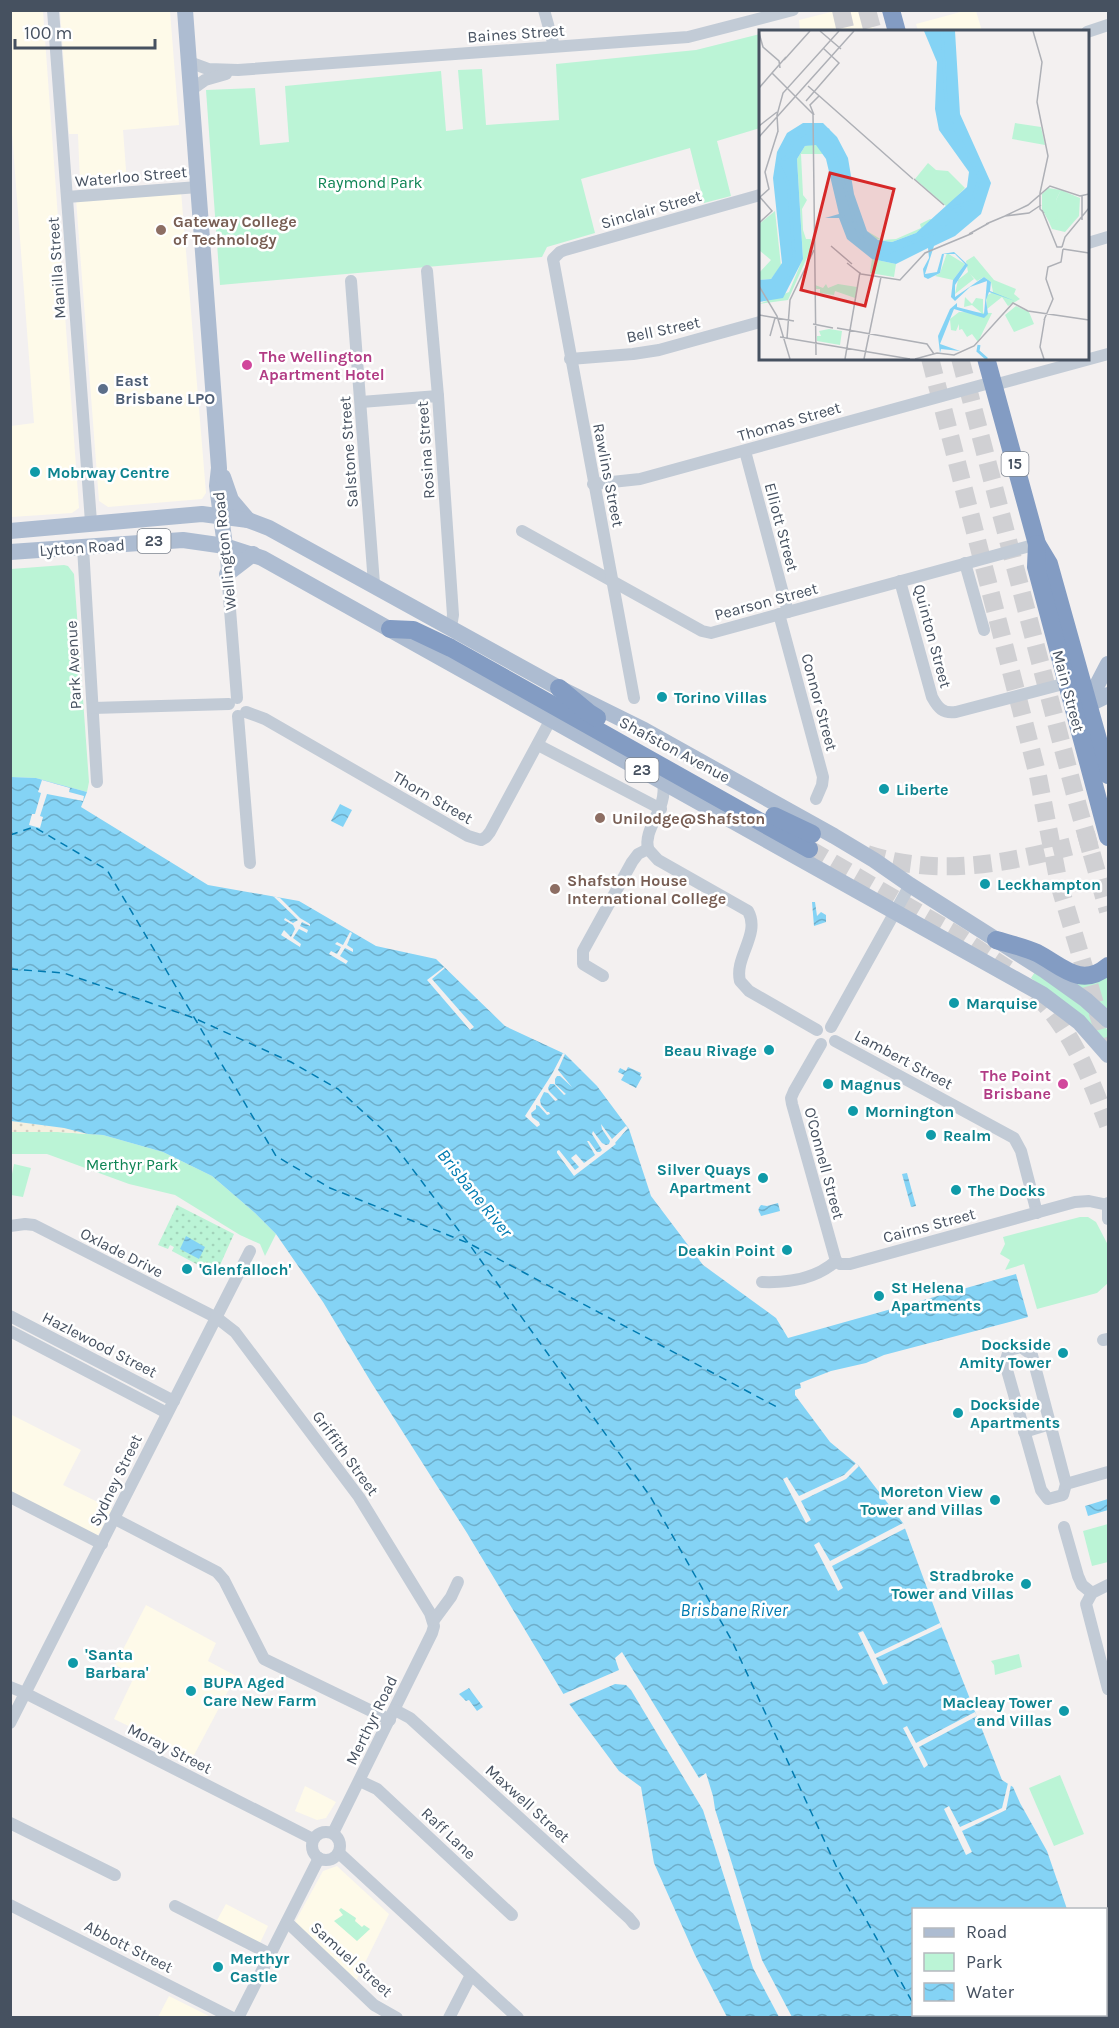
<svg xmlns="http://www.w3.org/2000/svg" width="1119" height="2028" font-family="Karla,sans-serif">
<defs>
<pattern id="sand-dots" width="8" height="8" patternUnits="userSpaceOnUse" patternTransform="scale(1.5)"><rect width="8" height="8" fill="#f5f0e0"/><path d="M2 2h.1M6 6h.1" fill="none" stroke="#d3d0c3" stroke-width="1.8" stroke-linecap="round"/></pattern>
<pattern id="garden-dots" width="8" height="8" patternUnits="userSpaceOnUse" patternTransform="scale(1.5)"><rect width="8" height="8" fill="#bbf4d6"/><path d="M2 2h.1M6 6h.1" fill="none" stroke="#a2d3ba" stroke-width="1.8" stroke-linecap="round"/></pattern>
<pattern id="water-waves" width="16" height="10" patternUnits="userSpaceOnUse" patternTransform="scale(1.5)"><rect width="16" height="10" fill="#84d3f5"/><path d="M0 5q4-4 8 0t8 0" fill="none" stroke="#6eaeca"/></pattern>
</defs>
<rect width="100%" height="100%" fill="#f3f0f0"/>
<g fill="#fefae9">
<path d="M11 10 43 11 79 508 72 513 11 517V426L34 423 11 120Z"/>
<path d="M968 10 976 11 982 31H918L916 24Z"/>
<path d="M60 11H170L179 125 123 130 127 183 85 186 80 183 78 134H69Z"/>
<path d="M835 11H869L874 31H800L799 20Z"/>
<path d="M181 191 206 493 202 499 108 507 99 501 76 199Z"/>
<path d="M10 1414 81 1450 63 1485 112 1509 97 1537 11 1492Z"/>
<path d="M146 1605 216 1643 208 1661 236 1676 193 1757 114 1719 135 1675 115 1665Z"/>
<path d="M305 1786 336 1802 326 1818 317 1820 295 1811Z"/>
<path d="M337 1866 389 1914 356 1981 295 1922 323 1871Z"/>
<path d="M226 1904 268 1926 259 1945 216 1922Z"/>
<path d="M169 1996 211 2017H158Z"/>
</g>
<g fill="#bbf4d6">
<path d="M760 34V128L717 141 731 196 704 203 690 148 581 179 595 233 547 247 542 257 220 285 206 90 255 88 260 145 289 142 285 86 441 71 446 131 463 129 458 70 482 69 486 125 559 120 556 64 696 50Z"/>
<path d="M64 565 68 566 74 574 89 782 87 792 36 778 11 777V569Z"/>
<path d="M1108 969V1010L1070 979Z"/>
<path d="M1035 972 1087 1010 1108 1030V1046L1077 1013 1031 978Z"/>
<path d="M11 1132H58L103 1135 163 1152 212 1176 255 1213 276 1234 265 1256 260 1244 240 1235 175 1195 129 1184 47 1154H11Z"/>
<path d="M14 1164 31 1168 23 1197 11 1195V1179Z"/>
<path d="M1080 1217H1088L1096 1222 1108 1245V1283L1097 1293 1037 1309 1024 1264 1005 1270 1010 1260 1000 1254 1005 1244 1003 1237Z"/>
<path d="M1108 1524V1562L1092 1566 1083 1531Z"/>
<path d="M1019 1654 1022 1667 995 1675 994 1665 991 1661Z"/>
<path d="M1060 1775 1084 1834 1054 1846 1029 1788Z"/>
<path d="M341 1908 356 1918 355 1921 362 1927 364 1925 370 1929 357 1941 334 1921 343 1915 339 1910Z"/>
</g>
<path fill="url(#sand-dots)" d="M11 1121 64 1128 88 1134 58 1132H11Z"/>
<path fill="url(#garden-dots)" d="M177 1205 234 1234 216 1274 206 1271 209 1264 205 1262 202 1267 172 1251 174 1247 170 1245 168 1249 158 1245Z"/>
<g fill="url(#water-waves)">
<path d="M11 777 36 778 87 792 81 807 208 885 299 901 376 946 436 959 505 1026 565 1054 597 1086 629 1129 651 1196 703 1265 776 1318 788 1338 1016 1274 1028 1317 884 1355 866 1363 831 1371 800 1383 801 1388 795 1390V1395L830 1442 859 1466 903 1523 940 1623 1002 1780 1013 1787 1020 1803 1047 1851 1067 1909 914 1910V2014H1104L1105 2017H727L695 1955 654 1863 641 1787 619 1771 570 1705 467 1533 371 1382 323 1302 276 1234 255 1213 212 1176 163 1152 103 1135 88 1134 64 1128 11 1121Z"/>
<path d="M340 804 352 810 343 827 331 821Z"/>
<path d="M812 902H815L817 916 821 912 826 915V922L814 926Z"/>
<path d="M628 1067 641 1073 640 1076 642 1077 636 1088 621 1080 624 1075 618 1072 620 1068 626 1071Z"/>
<path d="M907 1173 916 1206 911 1207 902 1174Z"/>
<path d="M778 1203 780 1211 761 1216C760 1212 756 1211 761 1205L767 1206Z"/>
<path d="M186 1236 205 1247 199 1259 180 1249Z"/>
<path d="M1108 1499V1510L1088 1516 1085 1506Z"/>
<path d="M469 1688 483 1707 477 1711 469 1700 466 1701 459 1694Z"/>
</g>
<g fill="#f3f0f0">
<path d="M42 780 70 788 69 792 84 796 83 801 47 794 40 816 43 817 40 828 29 825 32 814H35L41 793 38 792Z"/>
<path d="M273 896 280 898 300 918 310 924V926L302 922 300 926 308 930 307 933 299 929 293 938 301 944 300 947 281 935 284 930 291 937 295 929 293 925 284 920 285 918 293 923 298 920Z"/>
<path d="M350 932 352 933 347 945 353 949V952L345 948 340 956 348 961 346 964 329 954 331 951 337 954 341 947 335 944 337 942 343 945Z"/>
<path d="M444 967 445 968 432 979 474 1027 470 1030 427 980Z"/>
<path d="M563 1053 565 1054 558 1070 572 1087 560 1076H557L555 1079V1084L566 1094 564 1095 554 1084H550L548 1088 549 1091 558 1100 555 1101 548 1093 544 1092 540 1100 541 1105 547 1112H549L550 1114 547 1115 539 1106 536 1105V1109L531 1113 532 1117 539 1122 540 1125 537 1127 525 1116 552 1074Z"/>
<path d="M601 1124 612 1139 626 1126 628 1128 615 1143 616 1144 574 1176 557 1153V1151L559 1150 575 1170 579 1167 571 1158 576 1154 584 1163 595 1155 587 1141H589L597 1152H600L602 1150 592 1134 593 1131 602 1143 606 1145 609 1144 610 1141 602 1129Z"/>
<path d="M856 1463 859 1466 846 1479 801 1501 811 1520 806 1523 783 1479 787 1477 799 1496 844 1475Z"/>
<path d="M903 1523 906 1528 832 1566 843 1588 838 1591 814 1545 819 1542 830 1561Z"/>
<path d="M940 1623 942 1627 876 1658 888 1683 883 1685 858 1633 863 1631 875 1654Z"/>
<path d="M622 1652 699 1778 706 1773 713 1796 715 1809 762 1960 792 2017H779L753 1968 703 1810 631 1690 626 1685 615 1684 567 1705 561 1695 619 1670 615 1658Z"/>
<path d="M975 1712 977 1716 919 1747 928 1765 924 1768 903 1728 907 1726 916 1743Z"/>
<path d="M1008 1783 1011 1785 1006 1810 962 1831 972 1852 966 1855 944 1809 949 1806 960 1827 1002 1808Z"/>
</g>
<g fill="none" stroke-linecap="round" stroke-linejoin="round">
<g stroke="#017bb1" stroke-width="1.5" stroke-dasharray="8 6" stroke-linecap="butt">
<path d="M10 835 34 827 107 870 276 1156 330 1188 468 1243"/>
<path d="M10 969 64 973 194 1018 291 1062 338 1089 383 1130 469 1244 650 1496 732 1641 837 1868 914 2005"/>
<path d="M472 1245 777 1407"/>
<path d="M919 2014 921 2018"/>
</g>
<g stroke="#d0d0d3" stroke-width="18" stroke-dasharray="18 9" stroke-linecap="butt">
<path d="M841 10 846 32"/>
<path d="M867 10 873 32"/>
<path d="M930 358 1038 776 1059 884 1108 1047"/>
<path d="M960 358 1078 806 1108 911"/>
<path d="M809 849 957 935 1008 969"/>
<path d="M867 854C946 880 1021 860 1099 839"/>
<path d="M1035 994C1072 1029 1090 1078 1108 1125"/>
</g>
<g stroke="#c2cbd6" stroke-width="12">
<path d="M53 10 91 522"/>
<path d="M544 10 554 46"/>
<path d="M1087 32 1108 25"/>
<path d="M189 62 208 69 238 70 688 37 793 10"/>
<path d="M191 90 205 80 226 74"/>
<path d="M67 197 198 187"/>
<path d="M1088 243 1108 237"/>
<path d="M427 271 438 396 453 615 451 627"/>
<path d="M351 281 374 584"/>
<path d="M570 359 633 354 659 350 760 322"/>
<path d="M994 385 1108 354"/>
<path d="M361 402 438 396"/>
<path d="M745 451 788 612"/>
<path d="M593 484 640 479 993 382"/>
<path d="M522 531 702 631 711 633 1037 544"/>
<path d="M225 546 237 698"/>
<path d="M83 547 97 782"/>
<path d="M965 563 984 630"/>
<path d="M900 581 932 697C938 708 943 714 956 712L1067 683"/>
<path d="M779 614 823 777 822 785 816 799"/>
<path d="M634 698 553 259 560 252 565 250 760 195"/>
<path d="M93 708 229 704"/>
<path d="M246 712 265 719 468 836 481 840 486 837 490 832 551 719"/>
<path d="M238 716 250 863"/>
<path d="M538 745 661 809"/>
<path d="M648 849 658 860 748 911C761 934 734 957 740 981L749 991 817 1030"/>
<path d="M648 849C643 827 668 810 663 782"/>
<path d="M603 976 583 964V951L632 862 638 854 648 849"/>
<path d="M831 1027 910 885"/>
<path d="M835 1041 1014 1138 1021 1151 1037 1213"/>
<path d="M821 1044 794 1091 791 1098 792 1104 836 1261"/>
<path d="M1108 1203V1219"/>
<path d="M10 1226 25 1224 34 1225 217 1318 235 1332 359 1497 430 1613 434 1626 432 1633 333 1833"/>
<path d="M836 1261 840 1264H850L1075 1202 1089 1201 1108 1205"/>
<path d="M762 1282C788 1283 816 1279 836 1261"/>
<path d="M10 1316 174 1401"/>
<path d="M10 1331 167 1413"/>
<path d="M1103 1340 1108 1339"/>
<path d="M1021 1347 1032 1355 1066 1484 1063 1495 1048 1499 1041 1490 1005 1363 1009 1350Z"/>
<path d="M1024 1432 1050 1424"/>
<path d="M1066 1484 1108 1472"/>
<path d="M10 1497 102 1544"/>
<path d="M115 1519 217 1572 224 1580 264 1659 390 1720"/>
<path d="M1064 1527 1078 1576 1082 1585 1092 1593"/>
<path d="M1108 1585 1092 1593 1086 1604 1108 1689"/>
<path d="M434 1620 451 1597 458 1582"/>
<path d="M10 1687 25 1693 313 1839"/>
<path d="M395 1710 410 1718 629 1918 634 1924"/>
<path d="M10 1723 250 1251"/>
<path d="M360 1781 377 1789 512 1915"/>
<path d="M10 1823 115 1875"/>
<circle cx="326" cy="1846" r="14"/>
<path d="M339 1853 518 2018"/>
<path d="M10 1905 233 2018"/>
<path d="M175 1906 270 1954"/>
<path d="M287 1922 374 2005 397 2018"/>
<path d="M238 2018 319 1858"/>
<path d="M449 2018 471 1975"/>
</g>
<g stroke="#adbcd1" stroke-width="16">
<path d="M185 10 219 468 217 486 225 546"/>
<path d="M223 477 231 500 248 520"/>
<path d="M10 531 202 514 248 520 269 528 559 688 644 730 834 836 874 860 910 885 1044 970 1086 1000 1108 1020"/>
<path d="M10 552 183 540 225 546 262 558 1042 994 1079 1022 1108 1055"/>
<path d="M227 574 253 554"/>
<path d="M1075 699 1096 687 1108 664"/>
<path d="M1077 710 1108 695"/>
</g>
<g stroke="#839cc3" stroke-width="18">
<path d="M891 10 897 32"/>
<path d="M986 358 1037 544 1049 564 1108 775"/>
<path d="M1037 544 1036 567 1108 837"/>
<path d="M390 629 413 630 451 648 809 849"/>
<path d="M559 688 589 713 597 718"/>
<path d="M774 816 812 834"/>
<path d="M996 940C1010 944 1024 947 1037 953 1062 966 1081 989 1108 966"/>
</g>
</g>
<g fill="#8d6e63" stroke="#fff" stroke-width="2">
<circle cx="161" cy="230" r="6"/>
<circle cx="600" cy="818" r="6"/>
<circle cx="555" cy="889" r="6"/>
</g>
<g fill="#d1479c" stroke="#fff" stroke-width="2">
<circle cx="247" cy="365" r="6"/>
<circle cx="1063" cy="1084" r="6"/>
</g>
<circle fill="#5c6f8a" stroke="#fff" stroke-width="2" cx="103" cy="389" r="6"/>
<g fill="#0f9aa8" stroke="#fff" stroke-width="2">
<circle cx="35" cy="472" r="6"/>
<circle cx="662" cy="697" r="6"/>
<circle cx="884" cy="789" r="6"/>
<circle cx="985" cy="884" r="6"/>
<circle cx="954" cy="1003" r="6"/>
<circle cx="769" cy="1050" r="6"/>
<circle cx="828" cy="1084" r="6"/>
<circle cx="853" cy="1111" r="6"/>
<circle cx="931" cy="1135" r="6"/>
<circle cx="763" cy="1178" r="6"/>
<circle cx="956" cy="1190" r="6"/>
<circle cx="787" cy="1250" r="6"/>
<circle cx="187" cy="1269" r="6"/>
<circle cx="879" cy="1296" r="6"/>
<circle cx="1063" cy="1353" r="6"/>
<circle cx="958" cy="1413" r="6"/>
<circle cx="995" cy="1500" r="6"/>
<circle cx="1026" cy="1584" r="6"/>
<circle cx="73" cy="1663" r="6"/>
<circle cx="191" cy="1691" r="6"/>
<circle cx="1064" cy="1711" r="6"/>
<circle cx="218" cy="1967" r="6"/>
</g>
<g text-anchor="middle" stroke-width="5" stroke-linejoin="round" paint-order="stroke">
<g fill="#fff" stroke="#7e8590" stroke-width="1.5">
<rect x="1001.5" y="452" width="27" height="24" rx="4.5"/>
<rect x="137.5" y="529" width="33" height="24" rx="4.5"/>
<rect x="625.5" y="758" width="33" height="24" rx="4.5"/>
</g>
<g font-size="15" font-weight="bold" fill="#465160">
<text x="1015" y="469">15</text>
<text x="154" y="546">23</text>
<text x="642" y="775">23</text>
</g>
<g font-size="16" fill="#465160" stroke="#fff">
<text transform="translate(516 33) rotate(-4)" y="6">Baines Street</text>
<text transform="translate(131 176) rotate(-5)" y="6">Waterloo Street</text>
<text transform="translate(651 209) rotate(-16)" y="6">Sinclair Street</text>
<text transform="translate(56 268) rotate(-94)" y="6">Manilla Street</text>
<text transform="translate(663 329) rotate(-12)" y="6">Bell Street</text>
<text transform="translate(789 421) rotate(-16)" y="6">Thomas Street</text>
<text transform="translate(425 450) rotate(-94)" y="6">Rosina Street</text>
<text transform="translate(348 452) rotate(-94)" y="6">Salstone Street</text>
<text transform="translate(609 475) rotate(79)" y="6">Rawlins Street</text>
<text transform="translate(782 527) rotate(75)" y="6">Elliott Street</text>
<text transform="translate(82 547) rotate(-4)" y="6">Lytton Road</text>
<text transform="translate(224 551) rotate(-96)" y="6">Wellington Road</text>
<text transform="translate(766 601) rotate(-15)" y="6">Pearson Street</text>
<text transform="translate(933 636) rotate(75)" y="6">Quinton Street</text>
<text transform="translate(73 665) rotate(-93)" y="6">Park Avenue</text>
<text transform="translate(1069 691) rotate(75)" y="6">Main Street</text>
<text transform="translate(820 702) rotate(75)" y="6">Connor Street</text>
<text transform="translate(675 749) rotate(28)" y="6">Shafston Avenue</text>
<text transform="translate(433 797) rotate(30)" y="6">Thorn Street</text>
<text transform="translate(904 1059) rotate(28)" y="6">Lambert Street</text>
<text transform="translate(825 1163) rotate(75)" y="6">O'Connell Street</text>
<text transform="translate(929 1225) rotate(-15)" y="6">Cairns Street</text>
<text transform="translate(122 1252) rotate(27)" y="6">Oxlade Drive</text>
<text transform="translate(100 1344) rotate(27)" y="6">Hazlewood Street</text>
<text transform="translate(346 1453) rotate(54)" y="6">Griffith Street</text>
<text transform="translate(115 1480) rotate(-64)" y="6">Sydney Street</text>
<text transform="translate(371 1720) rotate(-64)" y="6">Merthyr Road</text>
<text transform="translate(170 1748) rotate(27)" y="6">Moray Street</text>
<text transform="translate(528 1803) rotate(42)" y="6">Maxwell Street</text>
<text transform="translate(449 1833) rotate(43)" y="6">Raff Lane</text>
<text transform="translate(129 1946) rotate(27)" y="6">Abbott Street</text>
<text transform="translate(352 1959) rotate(42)" y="6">Samuel Street</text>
</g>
<g font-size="16" fill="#0e8454" stroke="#fff">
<text x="370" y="188">Raymond Park</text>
<text x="132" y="1170">Merthyr Park</text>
</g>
<g font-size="16" font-weight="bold" fill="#785e54" stroke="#fff" text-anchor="start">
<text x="173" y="227">Gateway College<tspan x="173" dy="18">of Technology</tspan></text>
<text x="612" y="824">Unilodge@Shafston</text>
<text x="567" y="886">Shafston House<tspan x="567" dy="18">International College</tspan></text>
</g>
<g font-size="16" font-weight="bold" fill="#b23c85" stroke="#fff" text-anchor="start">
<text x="259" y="362">The Wellington<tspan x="259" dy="18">Apartment Hotel</tspan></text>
<text x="1051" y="1081" text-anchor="end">The Point<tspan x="1051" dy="18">Brisbane</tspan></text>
</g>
<g font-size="16" font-weight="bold" fill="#4e5e75" stroke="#fff" text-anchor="start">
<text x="115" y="386">East<tspan x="115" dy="18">Brisbane LPO</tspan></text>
</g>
<g font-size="16" font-weight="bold" fill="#0d838f" stroke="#fff" text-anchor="start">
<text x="47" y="478">Mobrway Centre</text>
<text x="674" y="703">Torino Villas</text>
<text x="896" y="795">Liberte</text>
<text x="997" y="890">Leckhampton</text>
<text x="966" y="1009">Marquise</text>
<text x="757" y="1056" text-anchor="end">Beau Rivage</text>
<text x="840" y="1090">Magnus</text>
<text x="865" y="1117">Mornington</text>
<text x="943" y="1141">Realm</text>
<text x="751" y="1175" text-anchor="end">Silver Quays<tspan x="751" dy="18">Apartment</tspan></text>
<text x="968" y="1196">The Docks</text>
<text x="775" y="1256" text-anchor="end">Deakin Point</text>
<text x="199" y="1275">'Glenfalloch'</text>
<text x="891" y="1293">St Helena<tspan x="891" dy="18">Apartments</tspan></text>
<text x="1051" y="1350" text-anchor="end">Dockside<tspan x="1051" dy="18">Amity Tower</tspan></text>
<text x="970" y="1410">Dockside<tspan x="970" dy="18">Apartments</tspan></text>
<text x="983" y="1497" text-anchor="end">Moreton View<tspan x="983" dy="18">Tower and Villas</tspan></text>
<text x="1014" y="1581" text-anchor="end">Stradbroke<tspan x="1014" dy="18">Tower and Villas</tspan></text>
<text x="85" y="1660">'Santa<tspan x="85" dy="18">Barbara'</tspan></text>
<text x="203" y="1688">BUPA Aged<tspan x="203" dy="18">Care New Farm</tspan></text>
<text x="1052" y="1708" text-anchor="end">Macleay Tower<tspan x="1052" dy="18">and Villas</tspan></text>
<text x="230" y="1964">Merthyr<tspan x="230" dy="18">Castle</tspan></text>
</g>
<g font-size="18" font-style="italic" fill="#017bb1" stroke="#fff">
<text transform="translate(475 1193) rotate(51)" y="6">Brisbane River</text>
<text x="734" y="1616">Brisbane River</text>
</g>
</g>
<g transform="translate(759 30)">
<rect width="330" height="330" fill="#f3f0f0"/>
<path d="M256 93 282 97 286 115 253 109ZM57 114 65 124H42L44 165 48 170 43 179 44 200 47 209H52L51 221 29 270 0 274 30 262 44 228 38 129 46 116ZM169 133 177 140 189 141 206 158 188 177 156 149ZM302 160 321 168 320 186 306 202 293 199 290 192ZM16 181 22 236 12 249 0 250V243L12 230 0 220V194ZM171 189 174 190 157 203 133 212 117 209 108 201 123 210 137 209 162 198 161 194ZM188 223 206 234 194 250 176 246 181 243ZM215 226 235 250 257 259 255 264 261 269 249 276 243 267 228 279 227 266 234 262 232 252 225 247 218 251 211 244 215 249 196 264 199 250 209 242 207 231ZM113 229 137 234 135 247 111 243ZM67 254 69 258 79 254 98 257 96 268 76 261 75 265 61 263V259H56V255L64 258ZM206 267 213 274 217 268 224 269V284L213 275 205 277ZM257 276 270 282 275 294 255 302 246 285ZM200 282 233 283 219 312 213 304 208 307 203 299 200 300V294L197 301 192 300 191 289ZM70 299 83 301 81 315 58 311V306H62L60 301Z" fill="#bbf4d6"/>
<path d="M302 160 311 165 306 166 310 170 317 172V177L307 191 291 193 298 188 297 170Z" fill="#bbf4d6"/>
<path d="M289 158 302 160 297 170 299 189 290 192 283 179V164Z" fill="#bbf4d6"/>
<path d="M165 1H196L201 84 232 153 222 184 196 206 175 216 166 244 178 242 183 224 195 222 209 235 196 255V267L225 247 232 252 231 261 256 271 230 262 227 270 229 284 225 288 195 279 181 314 201 321 182 319 181 323 179 306 191 279 198 273V277L225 284 228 251 211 257 196 271 192 267 194 250 206 234 196 224H185L181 243 169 249 165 247 164 239 170 228 169 218 137 234 113 229 88 209 80 188H66L80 184 67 129 57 115 46 116 38 129 44 229 24 268 0 272V250L12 249 23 233 14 148 18 122 28 103 44 93H64L78 107 89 128 95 164 108 201 119 210 133 212 157 203 208 157 210 142 180 100 176 79 178 32Z" fill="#84d3f5"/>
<path fill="none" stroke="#84d3f5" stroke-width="3" d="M58 100H69L100 206 117 219 131 222M27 128 35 110 51 100M82 184 107 206 116 228 176 203 213 171 221 148 192 92 196 81 187 71 183 1M185 195 192 178 213 172M10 264 29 248 35 225 29 153 19 133 36 122M220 315 219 321 228 329"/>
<path fill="none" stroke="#aeb0b6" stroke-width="1.5" d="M61 1 82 19M274 1 283 32 278 72 289 126 281 163V179L285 183M0 3 4 17 20 31 21 38M27 27 13 43 54 84 57 325M25 30 51 1M49 56 154 149M0 58 13 43M47 71 80 33 64 18M55 85 51 75 60 66M0 96 18 82M19 102 18 85 24 63 80 1M0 107 95 1M155 149 185 175M0 166 13 181 0 193M323 166V190M1 167 10 159 6 142 19 101M283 180 298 217H303M246 186 269 175 291 156 321 166 330 164M227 194 246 186 270 183 282 175M210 204 230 193M72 216 93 234M303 217 306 207 330 178M304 219 330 223M88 233 102 244 141 250 166 223 214 203M0 256 18 286 31 329M0 285 35 291M285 290 294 269 287 249 289 237 302 232 304 219M54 294 74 298M78 298 168 314 175 324M11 306 16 288M21 307 151 329M28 308 31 270 55 220M86 329 101 242M105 329 122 247M156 329 178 323 195 325 215 316 254 273 269 281 330 290M285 329 281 317 286 287"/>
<path fill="#d62828" fill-opacity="0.15" stroke="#d62828" stroke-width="3" d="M71 143 135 159 106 276 42 260Z"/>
<rect width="330" height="330" fill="none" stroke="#465160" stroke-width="3"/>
</g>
<rect width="1119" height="2028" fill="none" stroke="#465160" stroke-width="24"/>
<rect x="912" y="1908" width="195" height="108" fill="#ffffff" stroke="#b5b9bf" stroke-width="1.5"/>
<rect x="924" y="1928" width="30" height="9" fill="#adbcd1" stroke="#b5b9bf" stroke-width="1.5"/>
<text x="966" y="1938" font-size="18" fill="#465160">Road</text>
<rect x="924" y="1953" width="30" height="18" fill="#bbf4d6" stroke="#b5b9bf" stroke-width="1.5"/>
<text x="966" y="1968" font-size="18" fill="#465160">Park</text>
<rect x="924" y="1983" width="30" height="18" fill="url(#water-waves)" stroke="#b5b9bf" stroke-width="1.5"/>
<text x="966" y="1998" font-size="18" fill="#465160">Water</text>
<path d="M15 39v9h140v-9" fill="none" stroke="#465160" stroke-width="3"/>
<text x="24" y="39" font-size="18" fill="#465160" stroke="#ffffff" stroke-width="4.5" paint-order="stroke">100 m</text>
</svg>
